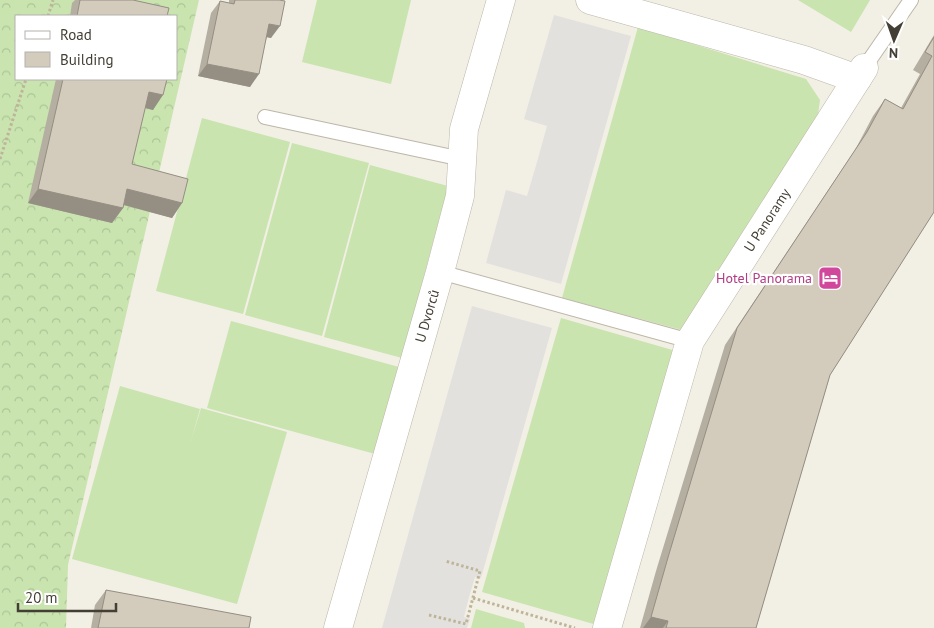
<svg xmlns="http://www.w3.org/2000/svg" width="934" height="628" font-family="'PT Sans',sans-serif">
<defs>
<pattern id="forest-crowns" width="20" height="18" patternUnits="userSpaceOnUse" patternTransform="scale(1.25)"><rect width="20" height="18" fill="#c9e4af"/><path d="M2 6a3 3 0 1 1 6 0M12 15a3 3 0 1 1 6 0" fill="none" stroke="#aec597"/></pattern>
</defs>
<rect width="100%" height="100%" fill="#f2efe5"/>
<g fill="#c9e4af">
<path d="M317 0H411L391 84 302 62Z"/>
<path d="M798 0H870L851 32Z"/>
<path d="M638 27 806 79 820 100 817 123 682 330 562 298Z"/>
<path d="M202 118 290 142 243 314 156 291Z"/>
<path d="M292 143 369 163 322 336 245 315Z"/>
<path d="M370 165 448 186 402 358 324 337Z"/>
<path d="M561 318 676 351 597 625 482 592Z"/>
<path d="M231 321 399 367 375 454 207 408Z"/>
<path d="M120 386 200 409 191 441 201 408 287 432 237 604 72 559Z"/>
<path d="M476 609 524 623 525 628H471Z"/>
</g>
<path fill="url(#forest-crowns)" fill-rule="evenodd" d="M0 0H199L68 565 66 628H0ZM16 16H176V79H16Z"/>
<g fill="#e3e1dd">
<path d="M554 15 631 36 561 284 486 263 506 190 527 196 537 162 547 126 524 119Z"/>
<path d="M472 306 552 328 481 578 475 577 469 597 464 617 470 619 467 628H382Z"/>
</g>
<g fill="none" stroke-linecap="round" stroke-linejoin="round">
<g stroke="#bdb7a8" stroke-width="16">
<g id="service">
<path d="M864 68 911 0"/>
<path d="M265 117 462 159"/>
<path d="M440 272 690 341"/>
</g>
</g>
<g stroke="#bdb7a8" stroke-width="29">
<g id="minor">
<path d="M590 0 804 60 857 79"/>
<path d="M338 628 440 272 460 196 464 129 501 0"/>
<path d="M607 628 690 341 864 68"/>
</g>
</g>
<g stroke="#beb49a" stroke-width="3" stroke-dasharray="2.5 2.5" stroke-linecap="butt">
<path d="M48 16 53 0"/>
<path d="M0 159 26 79"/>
<path d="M473 598 575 628"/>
<path d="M429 615 466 624 480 571 445 561"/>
</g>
<use href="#service" stroke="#fff" stroke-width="14"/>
<use href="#minor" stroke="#fff" stroke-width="28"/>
</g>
<g fill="#b5afa1">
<path d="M75 0H133L167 16H70L72 3Z"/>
<path d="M229 0H279L271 38 267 37 250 87 198 76 211 13 220 1 229 3Z"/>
<path d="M934 35V212L830 375 756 628H640L656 571 725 345 855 150 873 116 885 99 901 108 920 74 913 70Z"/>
<path d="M56 79H167L153 110 145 108 132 164 182 203 172 218 123 205V208L112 223 28 203Z"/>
<path d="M106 590 249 628H91L95 605Z"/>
</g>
<g fill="#948e83">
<path d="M269 24 280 26 271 38 261 36Z"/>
<path d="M207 64 259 74 250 87 198 76Z"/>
<path d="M149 92 163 95 153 110 138 106Z"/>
<path d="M38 189 123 208 112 223 28 203Z"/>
<path d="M127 189 182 203 172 218 117 203Z"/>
<path d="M651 617 668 621 663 628H643Z"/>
</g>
<g fill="#d3cbbb" stroke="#948e83">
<path d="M80 0H133L169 8 167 16H77Z"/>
<path d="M235 0H279L285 1 280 26 269 24 259 74 207 64 220 1 234 4Z"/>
<path d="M934 37V212L830 375 756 628H666L668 621 651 617 669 554 737 328 867 132 885 99 903 109 932 56 925 52Z"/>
<path d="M63 79H167L163 95 149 92 132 164 188 179 182 203 127 189 123 208 38 189Z"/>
<path d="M106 590 251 617 249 628H98Z"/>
</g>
<defs>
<g id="hotel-square" transform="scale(1.25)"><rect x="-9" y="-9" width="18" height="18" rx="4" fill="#d1479c" stroke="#fff"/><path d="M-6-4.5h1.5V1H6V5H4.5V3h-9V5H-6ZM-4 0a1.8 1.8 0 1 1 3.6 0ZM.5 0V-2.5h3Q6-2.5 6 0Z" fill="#fff"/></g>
</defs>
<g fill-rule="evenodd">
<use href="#hotel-square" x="830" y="278"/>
</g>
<g text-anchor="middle" stroke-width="4.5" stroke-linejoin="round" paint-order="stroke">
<g font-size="14" fill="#443f35" stroke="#fff">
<text transform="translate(767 220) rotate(-57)" y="5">U Panoramy</text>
<text transform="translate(427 316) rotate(-74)" y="5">U Dvorců</text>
</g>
<g font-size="14" fill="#b23c85" stroke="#fff" text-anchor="end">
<text x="812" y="283">Hotel Panorama</text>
</g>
</g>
<rect x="15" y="15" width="162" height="65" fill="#ffffff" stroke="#b4b2ae"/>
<rect x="25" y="31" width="25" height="8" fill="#ffffff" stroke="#b4b2ae"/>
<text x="60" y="40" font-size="15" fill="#443f35">Road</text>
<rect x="25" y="52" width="25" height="15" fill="#d3cbbb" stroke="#b4b2ae"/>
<text x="60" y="65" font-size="15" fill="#443f35">Building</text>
<g transform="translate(894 40) rotate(182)" stroke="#ffffff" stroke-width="4" paint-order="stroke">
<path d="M0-4L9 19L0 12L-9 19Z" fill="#443f35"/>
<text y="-8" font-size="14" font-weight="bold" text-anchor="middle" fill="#443f35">N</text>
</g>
<path d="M18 603v8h98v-8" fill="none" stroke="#443f35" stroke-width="2.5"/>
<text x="25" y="603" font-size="15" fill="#443f35" stroke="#ffffff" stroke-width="4" paint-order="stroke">20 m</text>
</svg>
